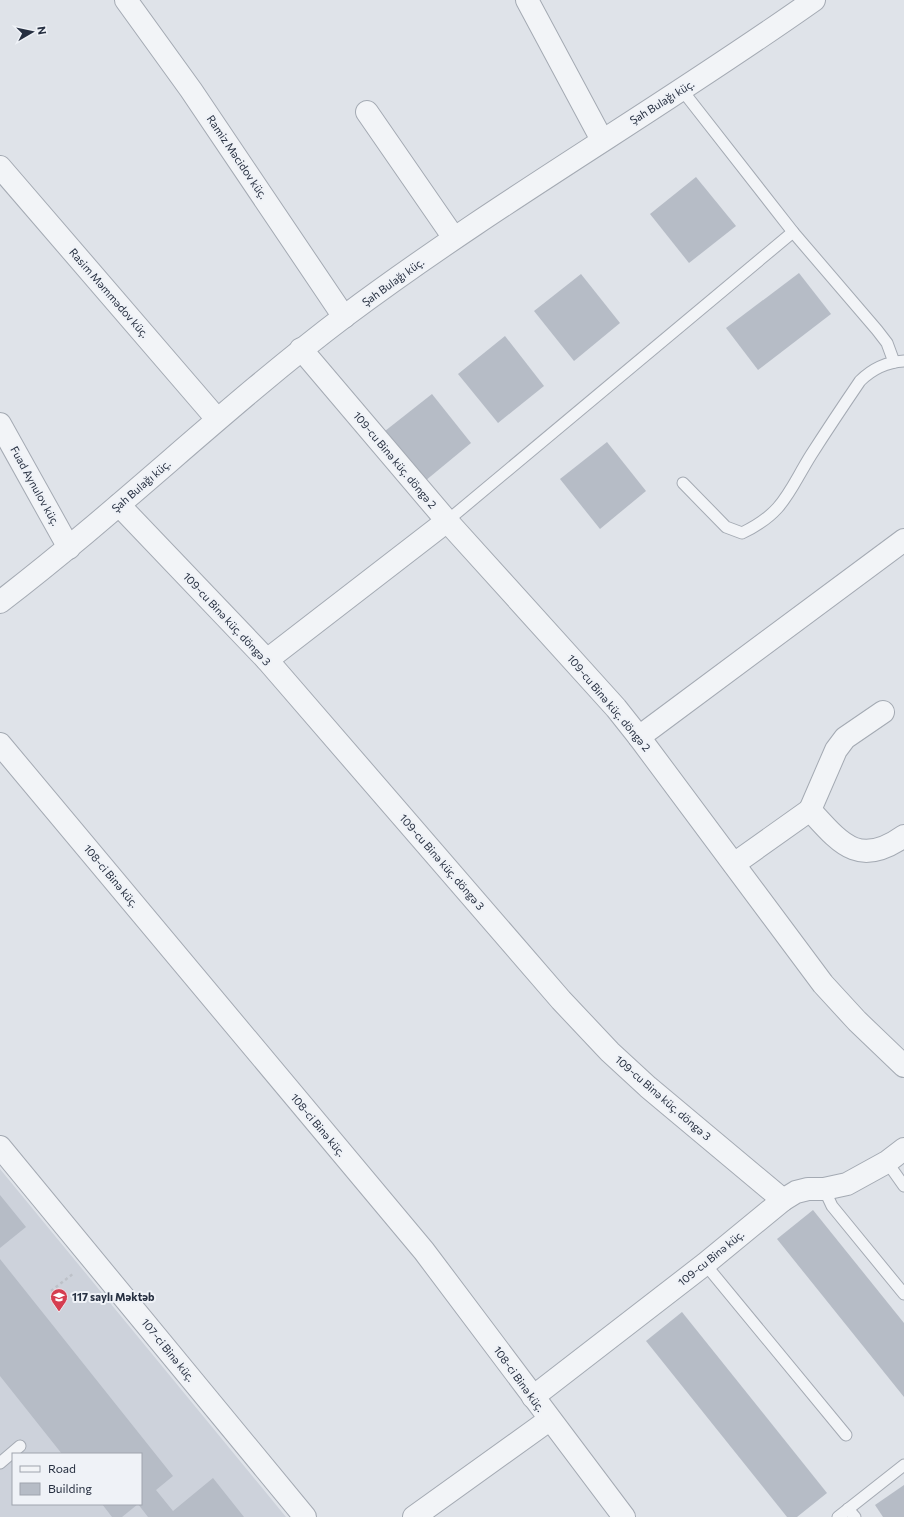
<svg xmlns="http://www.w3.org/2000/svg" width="904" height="1517" font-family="Commissioner,sans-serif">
<rect width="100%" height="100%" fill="#dfe3e9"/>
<path fill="#cdd2db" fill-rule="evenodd" d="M0 1169 286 1517H0ZM13 1454H141V1504H13Z"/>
<g fill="#b6bcc6">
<path d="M696 177 736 226 689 263 650 214Z"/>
<path d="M799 273 831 314 758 370 726 328Z"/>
<path d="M581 274 620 323 574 361 534 311Z"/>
<path d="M505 336 544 386 498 423 458 374Z"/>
<path d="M432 394 471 443 425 481 385 431Z"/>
<path d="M607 442 646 491 600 529 560 479Z"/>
<path d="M0 1195 26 1227 0 1248Z"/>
<path d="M813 1210 904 1323V1397L777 1239Z"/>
<path d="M0 1259 173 1476 156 1490 173 1511 213 1478 244 1517H148L138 1504 122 1517H112L102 1504H141V1454H62L0 1376Z"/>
<path d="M682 1312 827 1493 797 1517H787L646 1341Z"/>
<path d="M904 1485V1517H883L875 1505Z"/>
</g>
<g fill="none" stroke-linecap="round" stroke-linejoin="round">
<g stroke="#a4aab3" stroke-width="13">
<g id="service">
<path d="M682 90 793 232 877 330 887 343 894 362"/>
<path d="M683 483 726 527 742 533C784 513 788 492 811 455 827 430 843 406 860 381 872 369 887 362 904 361"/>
<path d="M447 521 793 232"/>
<path d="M887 1162 904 1186"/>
<path d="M824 1189 832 1206 904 1294"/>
<path d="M705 1264 846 1435"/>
<path d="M0 1463 20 1446"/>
<path d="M848 1509 855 1517"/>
<path d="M838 1517 904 1465"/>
</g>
</g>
<g stroke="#a4aab3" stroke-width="24">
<g id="minor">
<path d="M126 0 191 90 344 317"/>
<path d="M527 0 602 140"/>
<path d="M367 112 454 238"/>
<path d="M0 167 217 419"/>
<path d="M301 349 447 521 616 708 639 737 823 984 857 1021 904 1066"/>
<path d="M0 424 69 548"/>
<path d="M119 505 267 660 561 1000 610 1052 648 1087 783 1200"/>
<path d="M267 660 447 521"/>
<path d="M639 737 904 540"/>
<path d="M0 744 424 1251 624 1517"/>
<path d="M810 810 836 750 845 738 883 712"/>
<path d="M734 864 810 810C841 844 859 868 904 836"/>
<path d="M0 1147 305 1517"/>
<path d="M533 1397 705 1264 783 1200 796 1192 808 1189H824L847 1184 887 1162 904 1149"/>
<path d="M414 1517 549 1420"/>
</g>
</g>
<g stroke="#a4aab3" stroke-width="24">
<path id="tertiary" d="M0 602C119 511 226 406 345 316 496 203 660 109 814 0"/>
</g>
<path stroke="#bdc1c8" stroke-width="2.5" stroke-dasharray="3 3" stroke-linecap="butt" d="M51 1291 74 1273"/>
<use href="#service" stroke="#f2f4f7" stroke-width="11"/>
<use href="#minor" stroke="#f2f4f7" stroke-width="22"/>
<use href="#tertiary" stroke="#f2f4f7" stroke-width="22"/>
</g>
<defs>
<g id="school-pin" transform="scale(0.9)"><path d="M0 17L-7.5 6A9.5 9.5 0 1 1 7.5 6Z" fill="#d53d50" stroke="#eff2f7"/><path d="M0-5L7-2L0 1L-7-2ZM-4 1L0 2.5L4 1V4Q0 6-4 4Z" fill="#fff"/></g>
</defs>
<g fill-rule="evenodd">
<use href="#school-pin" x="59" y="1297"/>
</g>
<g text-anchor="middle" stroke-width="4" stroke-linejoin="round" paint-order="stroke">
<g font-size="11" fill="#273041" stroke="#eff2f7">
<text transform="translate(662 102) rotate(-32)" y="4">Şah Bulağı küç.</text>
<text transform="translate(237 157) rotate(56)" y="4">Ramiz Məcidov küç.</text>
<text transform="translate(393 282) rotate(-36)" y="4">Şah Bulağı küç.</text>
<text transform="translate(109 293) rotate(49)" y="4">Rasim Məmmədov küç.</text>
<text transform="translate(395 460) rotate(50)" y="4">109-cu Binə küç. döngə 2</text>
<text transform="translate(35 486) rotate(61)" y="4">Fuad Aynulov küç.</text>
<text transform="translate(141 486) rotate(-41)" y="4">Şah Bulağı küç.</text>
<text transform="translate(227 619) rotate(47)" y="4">109-cu Binə küç. döngə 3</text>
<text transform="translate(609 703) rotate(50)" y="4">109-cu Binə küç. döngə 2</text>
<text transform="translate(442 862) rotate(49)" y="4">109-cu Binə küç. döngə 3</text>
<text transform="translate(111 876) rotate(50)" y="4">108-ci Binə küç.</text>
<text transform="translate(663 1098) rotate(41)" y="4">109-cu Binə küç. döngə 3</text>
<text transform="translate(318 1125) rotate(50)" y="4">108-ci Binə küç.</text>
<text transform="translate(711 1258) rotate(-39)" y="4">109-cu Binə küç.</text>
<text transform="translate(168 1350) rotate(51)" y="4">107-ci Binə küç.</text>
<text transform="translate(519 1379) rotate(54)" y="4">108-ci Binə küç.</text>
</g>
<g font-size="11" font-weight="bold" fill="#273041" stroke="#eff2f7" text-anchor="start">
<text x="72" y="1301">117 saylı Məktəb</text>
</g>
</g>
<rect x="12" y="1453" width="130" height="52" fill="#eff2f7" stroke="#9fa4ae"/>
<rect x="20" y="1466" width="20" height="6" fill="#f2f4f7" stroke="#9fa4ae"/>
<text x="48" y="1473" font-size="12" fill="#273041">Road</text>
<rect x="20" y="1483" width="20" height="12" fill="#b6bcc6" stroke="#9fa4ae"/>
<text x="48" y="1493" font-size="12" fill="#273041">Building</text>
<g transform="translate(32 32) rotate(81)" stroke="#eff2f7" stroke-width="3" paint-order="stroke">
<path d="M0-3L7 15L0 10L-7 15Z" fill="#273041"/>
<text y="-6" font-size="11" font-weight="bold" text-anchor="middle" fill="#273041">N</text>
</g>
</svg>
